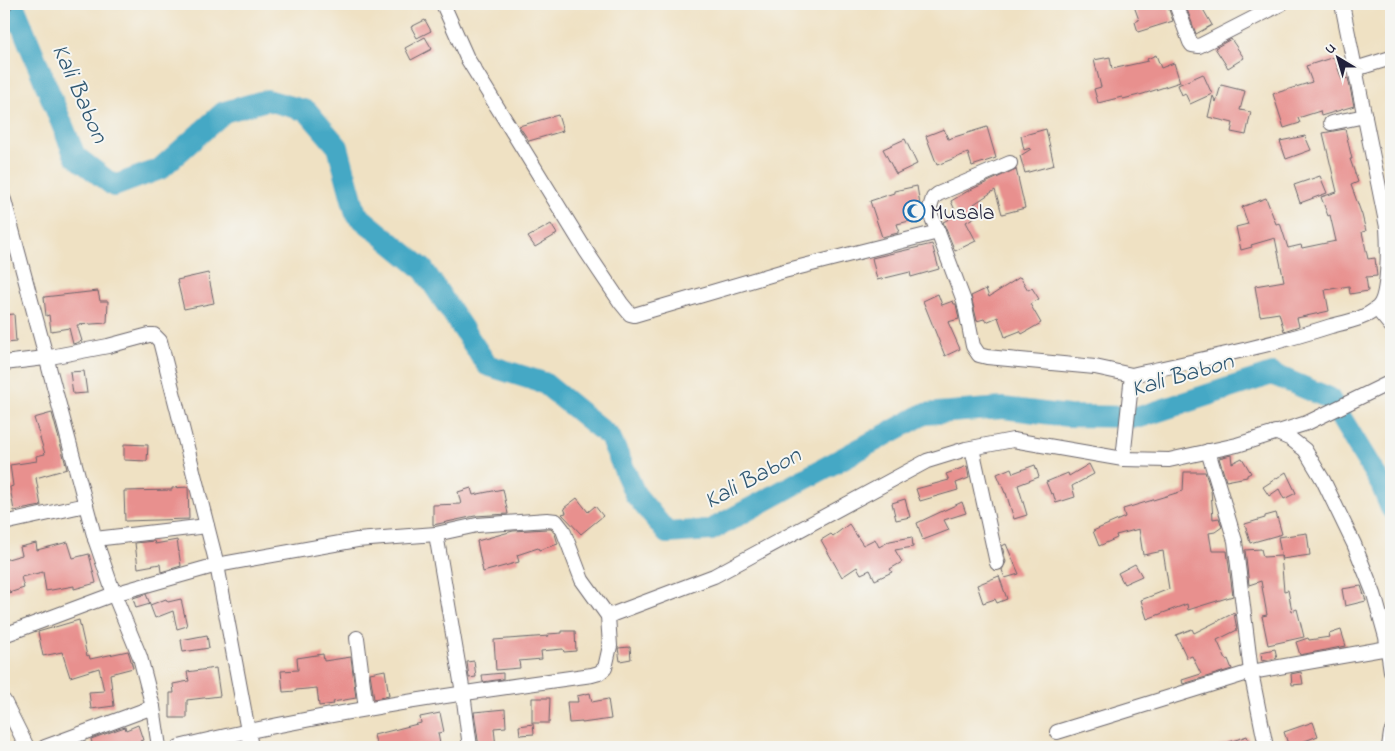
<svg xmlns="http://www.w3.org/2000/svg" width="1395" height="751" font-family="'Indie Flower',sans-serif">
<rect width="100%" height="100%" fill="#f6f6f2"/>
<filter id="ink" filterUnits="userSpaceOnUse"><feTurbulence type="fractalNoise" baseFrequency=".02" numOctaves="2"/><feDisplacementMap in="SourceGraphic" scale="10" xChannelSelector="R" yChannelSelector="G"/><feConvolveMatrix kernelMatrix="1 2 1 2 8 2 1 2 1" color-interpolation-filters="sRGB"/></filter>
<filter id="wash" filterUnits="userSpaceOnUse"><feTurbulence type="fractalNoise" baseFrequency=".0096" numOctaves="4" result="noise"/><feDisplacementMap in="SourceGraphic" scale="20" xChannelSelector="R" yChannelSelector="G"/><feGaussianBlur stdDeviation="1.12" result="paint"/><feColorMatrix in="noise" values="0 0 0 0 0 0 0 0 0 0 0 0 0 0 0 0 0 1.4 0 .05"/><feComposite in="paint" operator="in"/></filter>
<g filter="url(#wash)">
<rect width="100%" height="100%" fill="#efe1c3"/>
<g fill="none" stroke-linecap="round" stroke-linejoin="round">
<path stroke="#45a8c5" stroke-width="22" d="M13 4 75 156 114 186 160 169 224 112 267 100 307 111 338 147 356 214 423 269 487 365 544 383 610 437 635 494 667 533 711 530 924 414 1003 408 1068 416 1140 417 1272 374 1329 398 1381 484 1391 508"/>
</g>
<g id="blocks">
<g fill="#e8908e">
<path d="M1141 4H1167L1173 21 1138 32 1135 22 1139 20 1134 6Z"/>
<path d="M1185 4H1200L1212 25 1196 34Z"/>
<path d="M425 20 431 31 417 38 411 27Z"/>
<path d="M425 37 432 49 411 60 405 48Z"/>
<path d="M1231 39 1244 58 1228 68 1215 48Z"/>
<path d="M1156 55 1161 68 1174 63 1180 82 1143 94 1123 99 1122 97 1098 103 1094 89 1101 87 1094 60 1110 57 1112 69 1148 61 1147 59Z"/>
<path d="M1334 57 1342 80 1348 78 1354 106 1321 116 1320 111 1298 118 1300 123 1284 128 1273 94 1312 82 1306 66Z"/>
<path d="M1203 74 1212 94 1190 104 1185 93 1182 95 1178 85Z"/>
<path d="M1221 85 1245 91 1240 110 1251 112 1246 135 1231 132 1233 123 1208 117 1213 96 1216 102Z"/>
<path d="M558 115 563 131 529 141 519 126Z"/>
<path d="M987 127 996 158 972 166 968 153 937 165 926 136 944 129 948 139Z"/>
<path d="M1046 129 1054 165 1025 173 1020 156 1031 149 1030 148 1024 150 1021 136Z"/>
<path d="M1345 129 1352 159H1350L1358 182 1351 185 1362 215 1366 231 1362 232 1368 259 1375 258 1377 276 1366 277 1368 291 1350 294 1349 286 1325 290 1329 311 1297 318 1299 326 1284 331 1279 313 1260 316 1255 286 1284 281 1275 238 1251 245 1252 247 1241 250 1236 227 1248 224 1242 207 1266 198 1276 224 1280 223 1288 248 1301 245 1302 248 1336 241 1330 215 1328 216 1321 197 1337 192 1323 133Z"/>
<path d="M1305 136 1311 150 1286 159 1280 141Z"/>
<path d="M905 139 917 164 896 174 883 149Z"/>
<path d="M1016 169 1025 208 1002 214 995 190 974 204 980 214 966 222 976 241 955 251 943 222 957 215 951 201 968 191Z"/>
<path d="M1320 176 1327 193 1300 203 1294 185Z"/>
<path d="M917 186 922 218 897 224 899 230 898 231V233L882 237 870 201 894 193V191Z"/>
<path d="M551 224 557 234 535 247 528 237Z"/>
<path d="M932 244 939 269 911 277 910 272 877 280 872 258Z"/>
<path d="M208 273 214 303 184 309 177 280Z"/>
<path d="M1020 277 1028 290 1032 288 1039 299 1030 304 1041 323 1022 334 1020 331 1005 337 998 317 986 322 984 319 977 321 971 296 986 289 989 297Z"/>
<path d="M98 291 100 301H108L107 323 77 325 82 341 73 344 69 328 51 331 49 315 46 316 44 297Z"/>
<path d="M938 294 942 305 953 301 954 304H956L959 319 948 322 960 349 945 356 923 301Z"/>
<path d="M14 314 16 342 6 343 5 315Z"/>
<path d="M84 371 87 393 73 394 70 372Z"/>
<path d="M52 413 67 469 36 478 41 506 14 511 10 487 13 486 10 465 37 461 36 456 45 454 34 418Z"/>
<path d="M124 444 148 445 147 461 124 460Z"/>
<path d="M1231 455 1232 463 1242 458 1251 473 1247 475V477L1226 481 1219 458Z"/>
<path d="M1089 464 1094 474 1072 486 1075 497 1056 503 1053 493 1051 494 1046 482 1068 473 1069 476Z"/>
<path d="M1035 465 1039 477 1018 485 1027 515 1014 519 1006 493H1005L997 474 1011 468 1013 473Z"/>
<path d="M967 466 969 478 956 483 958 490 920 501 916 489 949 480 946 474Z"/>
<path d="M1184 472H1205L1211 490 1213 519 1219 518 1222 527 1215 532 1209 533 1212 551H1227L1233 596 1188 610 1187 604 1147 619 1141 600 1169 589 1163 551 1143 555 1139 529 1116 535 1117 538 1099 546 1093 531 1125 517 1123 509 1183 491Z"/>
<path d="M1286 472 1296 493 1284 499 1279 489 1269 496 1263 487Z"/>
<path d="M188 487 189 519 125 521 124 491 172 490V488Z"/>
<path d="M471 488 473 495 503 489 508 514 475 516 433 525V505L461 504 458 492Z"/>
<path d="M577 498 588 512 595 506 603 516 581 534 562 514 566 513 564 508Z"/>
<path d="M905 499 910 517 896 520 892 503Z"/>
<path d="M962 502 966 513 944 520 949 530 923 540 917 523Z"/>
<path d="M1276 513 1282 534 1250 543 1245 524 1265 518V516Z"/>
<path d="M849 524 863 545 875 539 879 547 890 541 912 537 913 547 895 550 902 562 890 569 892 572 875 580 870 570 861 574 857 567 842 577 821 540 831 534 833 536Z"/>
<path d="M547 529H551L555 534 558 544 539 550 538 548 517 555 519 562 483 572 477 541 513 531Z"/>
<path d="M1307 533 1310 555 1282 559 1278 537Z"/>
<path d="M177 540 181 566 161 572 160 564 138 568 135 543 154 541 155 544Z"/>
<path d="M68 542 73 558 89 554 96 583 74 589V586L46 591 43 572 21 577 24 588 9 593V590L4 592V560L22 555 20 547 36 543 37 550Z"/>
<path d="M1006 544 1019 574 1005 578 1002 570 1006 562 1002 546Z"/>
<path d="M1261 549 1263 557 1281 556 1284 591 1288 590 1292 611 1297 609 1304 637 1268 645 1262 616 1267 615 1261 581 1249 585 1245 550Z"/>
<path d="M1135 564 1142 576 1124 584 1118 573Z"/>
<path d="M999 576 1007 599 997 603 995 599 983 603 977 585Z"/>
<path d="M1361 586 1366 601 1345 606 1342 589Z"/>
<path d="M146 594 150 604 136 608 133 598Z"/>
<path d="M166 599 168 602 181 599 187 626 177 629 173 611 155 618 150 605Z"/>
<path d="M1234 613 1237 630 1217 640 1226 660 1228 659 1232 669 1183 684 1182 680 1201 674 1192 656 1187 658 1176 635 1192 629 1194 633Z"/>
<path d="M79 620 87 656 89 655 90 659 128 651 130 657 133 668 110 674 114 706 91 709 89 692 104 691 99 668 70 677 62 652 43 656 38 632Z"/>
<path d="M1341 630 1346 646 1300 655 1296 642 1308 638 1309 640 1330 637 1329 634Z"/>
<path d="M562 631H575L576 651 564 652 563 649 541 651 542 659 519 661 520 668 496 670 494 640 549 636 548 634 562 633Z"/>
<path d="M207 635 209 648 183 652 181 640Z"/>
<path d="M630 647 631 659 620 661 618 648Z"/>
<path d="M1275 649 1277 658 1262 661 1261 652Z"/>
<path d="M323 654 324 661 351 657 356 698 333 702 334 704 319 706 317 688 296 690V691L283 692 281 671 298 670 297 658Z"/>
<path d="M474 661 476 677 469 678 467 662Z"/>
<path d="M216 668 220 696 187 700V718H170V693H174L173 684 189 681 187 672Z"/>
<path d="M385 670 389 696 374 699 370 673Z"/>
<path d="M1301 672 1303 684 1292 685 1291 674Z"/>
<path d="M503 673V679L483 682 482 675Z"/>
<path d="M590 693 592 702 608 699 611 719 582 723V722L569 723 567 702H578L577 696Z"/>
<path d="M532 698H550L549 723H532Z"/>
<path d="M505 709 506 727 494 728 496 747H479L474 712Z"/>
<path d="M440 713 444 732 438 733 440 744 425 747H420L419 744 406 747H377L374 735 421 723 420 717Z"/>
<path d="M1313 722 1318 736 1289 747 1284 732Z"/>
<path d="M533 724 534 734 520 735 519 726Z"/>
<path d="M138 725 143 740 140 741 142 747H93L91 739 119 729 125 727 126 730Z"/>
<path d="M1247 736 1251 747H1218V746Z"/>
</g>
</g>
</g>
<g filter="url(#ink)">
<use href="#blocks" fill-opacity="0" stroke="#6a656b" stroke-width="1"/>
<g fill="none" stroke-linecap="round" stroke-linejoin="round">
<g stroke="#6a656b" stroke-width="16">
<g id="minor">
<path d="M4 4H5"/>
<path d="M443 4 467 58 586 251 621 303 630 314 634 315 784 271 938 232 929 211 933 198 938 194 1010 163"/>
<path d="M1176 4 1190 42 1192 45 1199 46 1281 4"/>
<path d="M1355 69 1391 58"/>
<path d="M1331 123 1365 116"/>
<path d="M4 200 95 539 114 594 140 657 153 707 159 747"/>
<path d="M938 232 964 301 973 346 979 355 987 357 1095 367 1132 375 1123 459"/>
<path d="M1377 309 1391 326"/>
<path d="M4 363 45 358 108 346 149 335H154L160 341 217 565 251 747"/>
<path d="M1132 375C1198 360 1266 347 1331 326 1346 322 1365 319 1377 308 1390 298 1388 243 1387 227L1342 4"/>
<path d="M1275 432 1291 439 1305 450 1323 480 1354 544 1374 594 1386 637 1391 671"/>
<path d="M972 448 997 563"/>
<path d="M1208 451 1235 541 1251 672 1266 747"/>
<path d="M4 523 86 505"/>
<path d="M436 534 463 693 470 747"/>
<path d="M95 539 207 526"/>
<path d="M608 616 714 576 927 461 966 449 1013 440 1123 459 1169 460 1237 445 1307 423 1391 382"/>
<path d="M4 635 114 594 217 565 357 540 436 534 477 525 547 520 556 521 563 530 582 580 608 616 610 646 605 668 599 673 592 675C454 694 315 714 179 747"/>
<path d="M357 638 366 709"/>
<path d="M4 701 27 747"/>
<path d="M1057 732 1251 672 1388 648"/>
<path d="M45 747 153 707"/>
<path d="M1389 747 1391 733"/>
</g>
</g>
<use href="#minor" stroke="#fff" stroke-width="14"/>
</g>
</g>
<defs>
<g id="mosque-ring" transform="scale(1.125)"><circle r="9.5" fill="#f6f6f2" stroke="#1f6fb2" stroke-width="1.5"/><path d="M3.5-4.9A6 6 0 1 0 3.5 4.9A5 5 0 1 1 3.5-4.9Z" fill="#1f6fb2"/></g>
</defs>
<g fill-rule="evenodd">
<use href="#mosque-ring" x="914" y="211"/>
</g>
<g text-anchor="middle" stroke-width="4" stroke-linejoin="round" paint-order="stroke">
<g font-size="22" fill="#22223b" stroke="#f6f6f2" text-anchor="start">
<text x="930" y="219">Musala</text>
</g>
<g font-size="24" font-style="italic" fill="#305872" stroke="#f6f6f2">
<text transform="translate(81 93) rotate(66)" y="8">Kali Babon</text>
<text transform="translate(1182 374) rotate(-16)" y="8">Kali Babon</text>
<text transform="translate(752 477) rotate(-28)" y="8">Kali Babon</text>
</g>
</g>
<rect width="1395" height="751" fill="none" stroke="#f6f6f2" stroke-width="20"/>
<g transform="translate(1338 58) rotate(322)" stroke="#f6f6f2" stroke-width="4" paint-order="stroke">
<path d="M0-4L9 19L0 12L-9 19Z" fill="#22223b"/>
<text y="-8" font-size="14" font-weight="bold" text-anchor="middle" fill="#22223b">U</text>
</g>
</svg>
